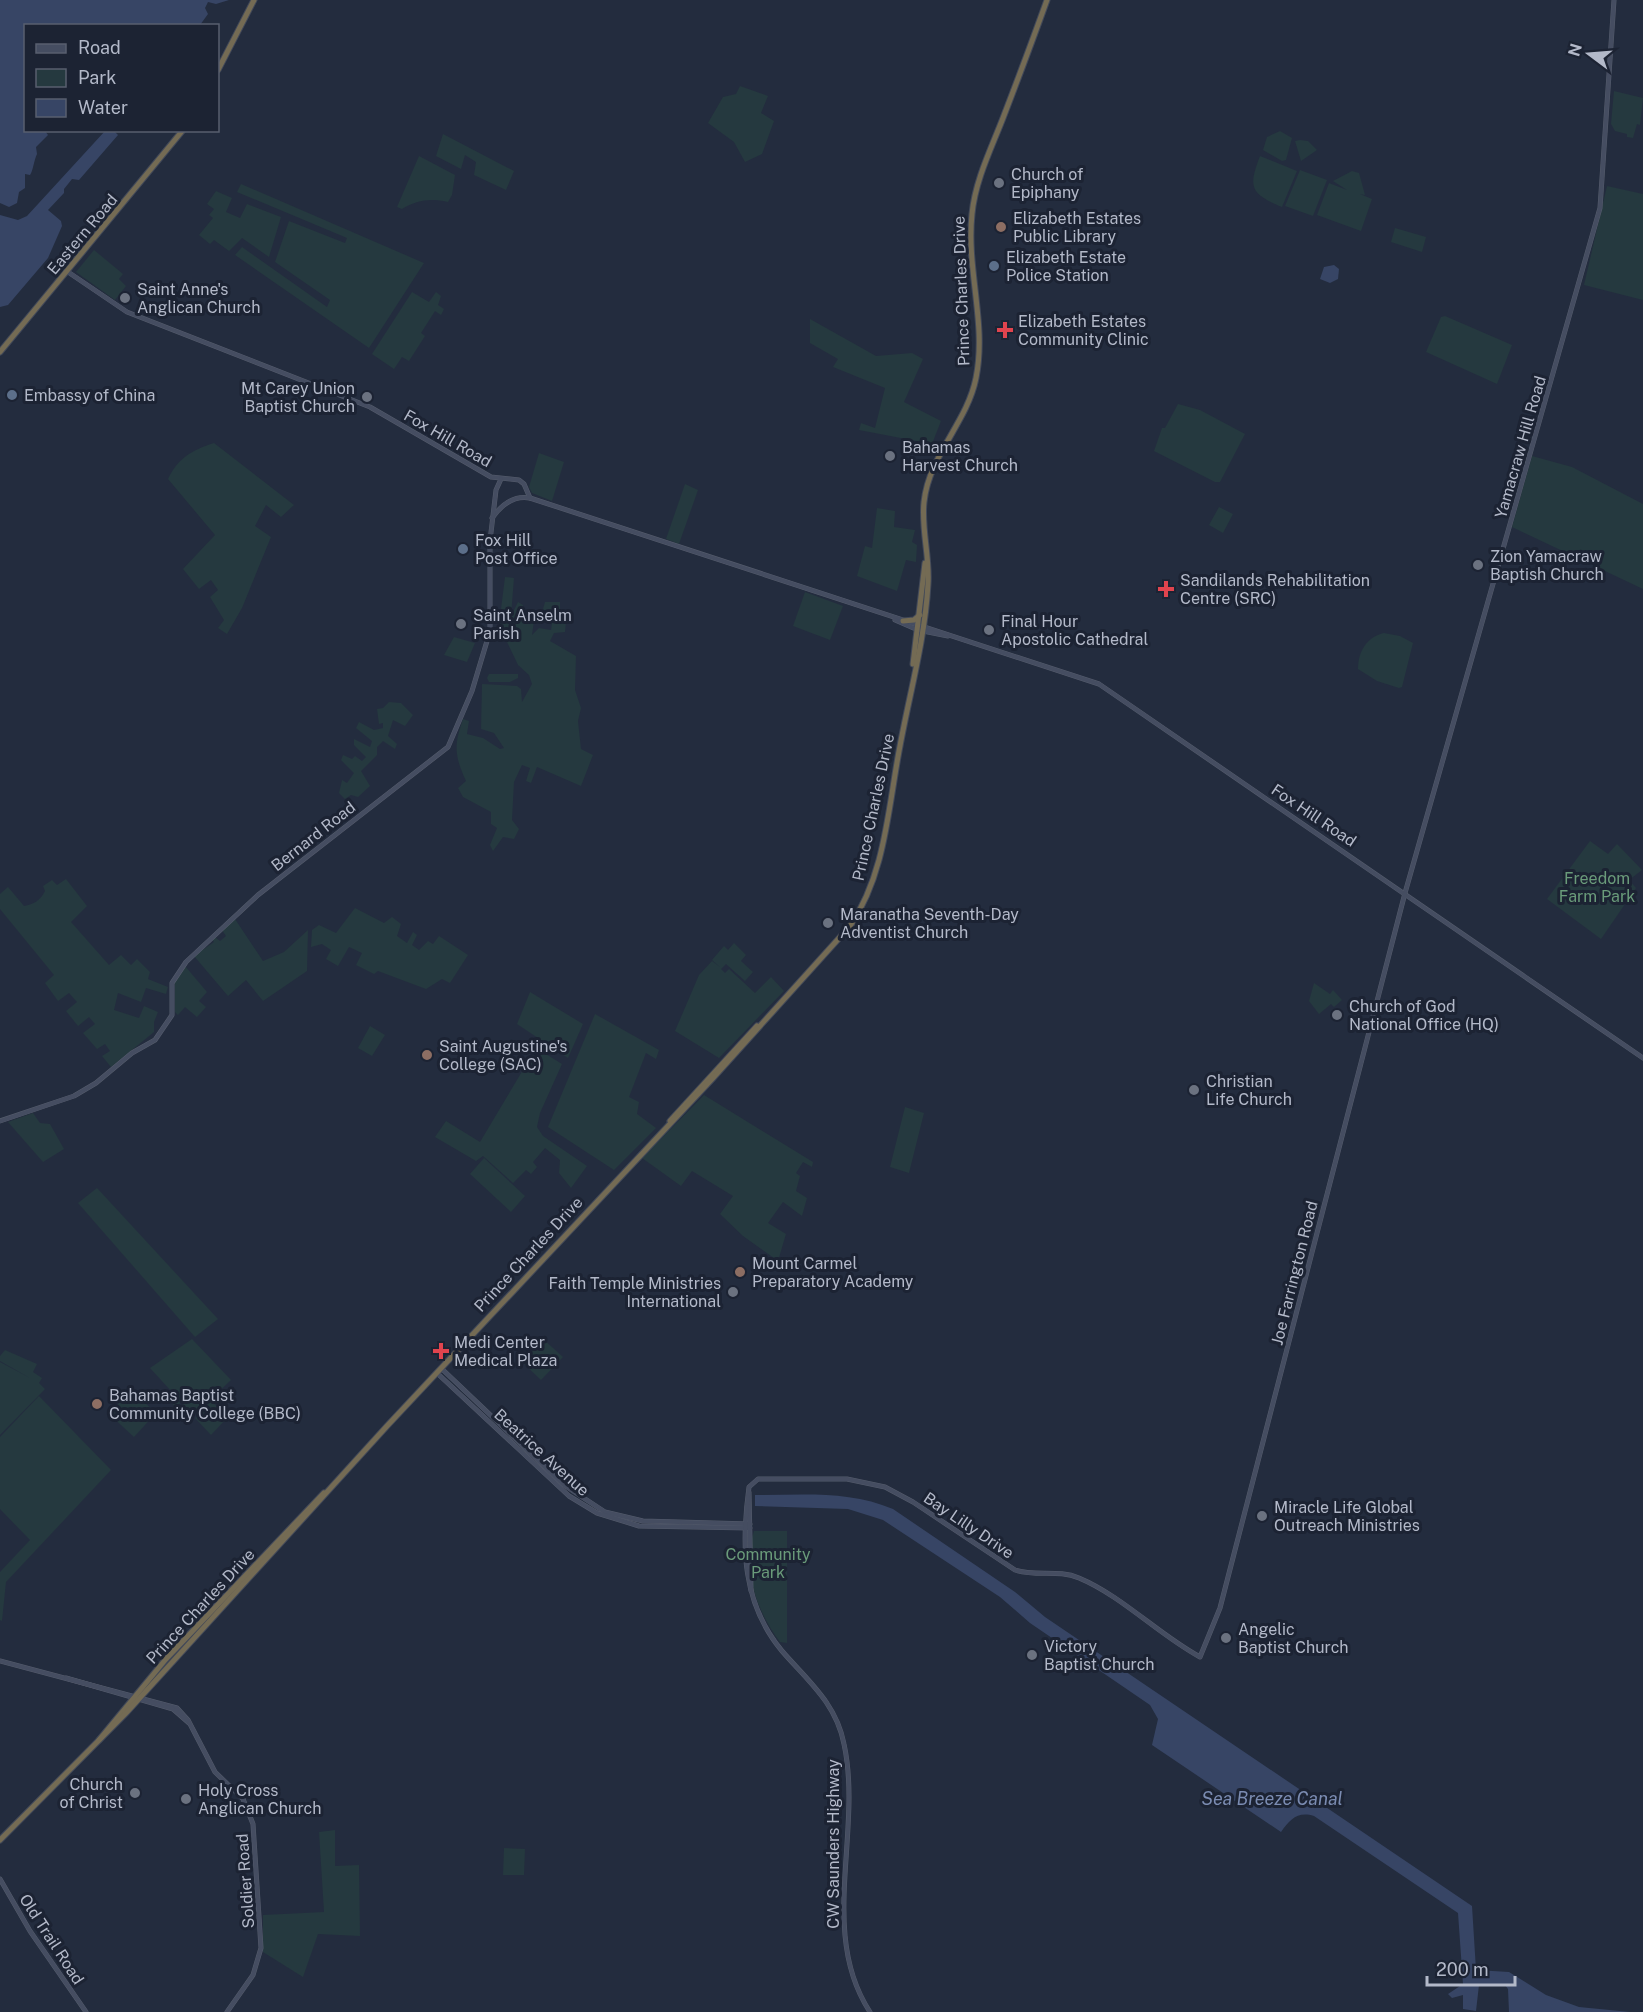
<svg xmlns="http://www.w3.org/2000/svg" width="1643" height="2012" font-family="'Public Sans',sans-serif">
<rect width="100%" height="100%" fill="#232c3e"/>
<g fill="#25393f">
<path d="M740 86 768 96 761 113 774 121 762 154 745 162 734 142 708 123 723 97 736 94Z"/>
<path d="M1614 91 1643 98 1640 125 1637 124 1633 138 1627 137V134L1615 131 1611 124Z"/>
<path d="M1280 131 1292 138 1286 160 1282 161 1263 150 1267 137Z"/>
<path d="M443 134 514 171 506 190 474 175 476 162 465 155 461 169 436 156Z"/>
<path d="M1300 140 1308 141 1317 150 1301 161 1295 141Z"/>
<path d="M419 156 455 175 452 195 448 202C430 198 417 200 402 209L397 207Z"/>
<path d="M1260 156 1297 171 1282 207C1250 194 1248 187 1260 156Z"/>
<path d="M1300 170 1327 180 1313 216 1285 206Z"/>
<path d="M1352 171 1359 173 1365 195 1360 194 1372 199 1361 231 1317 215 1329 183 1347 190 1333 181Z"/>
<path d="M241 184 424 263 369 348 235 255 242 247 327 307 330 300 275 262 289 221 345 243 347 238 237 192Z"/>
<path d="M1607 186 1643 194V300L1584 285Z"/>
<path d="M216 191 232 198 226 212 240 218 247 204 281 217 269 257 242 238 229 251 214 240 210 244 199 235 213 218 209 215 214 209 207 204Z"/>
<path d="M1395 228 1426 237 1422 252 1391 242Z"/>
<path d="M94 250 123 274 119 279 126 286 115 300 76 272Z"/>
<path d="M412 292 429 302 436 292 441 296 438 305 444 309 441 315 435 311 421 333 425 336 409 361 402 357 394 369 372 354Z"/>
<path d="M1445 316 1512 345 1497 384 1426 352 1441 317Z"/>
<path d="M810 319 876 356 912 353 923 359 904 402 941 421 932 444 859 430 861 423 875 428 885 388 833 367 838 359 810 343Z"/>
<path d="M1178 404 1200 410 1245 434 1220 482H1215L1154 451 1162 428H1165Z"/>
<path d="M214 443 294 505 281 517 266 505 255 526 271 537 242 608 227 634 218 628 224 620 210 597 218 590 211 580 199 589 183 569 215 535 168 479C178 458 192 450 214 443Z"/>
<path d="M539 453 564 462 552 501 532 493 529 487Z"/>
<path d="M1532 456 1572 467 1643 504V589L1512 527Z"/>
<path d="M685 484 698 490 679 544 666 539Z"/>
<path d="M1219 507 1233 514 1223 533 1209 525Z"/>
<path d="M877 508 895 511 894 527 915 530 912 542 917 545 916 562 906 560 897 591 857 576 865 546 872 548Z"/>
<path d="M505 577 514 578 511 616 518 602 523 605 525 622 534 621 532 635 539 628 551 630 553 616 543 609 545 602H560V618L566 622 565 632 554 633 550 641 576 656 575 690 581 708 578 721 581 749 593 755 581 786 537 767 531 783 526 781 530 768 522 765 514 782 512 820 519 829 514 839 503 837 493 851 490 845 497 828 491 824V812L463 797 458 788 466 781C454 755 454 745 463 719L469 721 467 734 483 738 500 749 504 748 494 733 481 729 482 684 517 686 521 689 522 702 532 684 529 675 518 665 499 625Z"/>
<path d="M805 592 843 606 830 640 793 626Z"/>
<path d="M1384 633 1400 636 1413 643 1402 687 1399 688 1377 681 1358 669C1358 651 1367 637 1384 633Z"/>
<path d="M454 637 475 643 467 662 444 655Z"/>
<path d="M489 674H518V678L510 682H489L487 678Z"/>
<path d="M389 702 401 703 413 715 405 726 393 720 388 736 397 744 395 749 383 741 377 747V755L361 771 370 786 358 797 351 795 345 799 339 793 342 780 347 783 354 773 341 760 343 755 352 759 355 756 362 761 366 757 354 745V739L370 747 372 741 356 728 359 722 374 730 383 728V723L379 724 377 709 383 708Z"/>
<path d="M1590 841 1608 854 1617 844 1642 870 1629 880 1636 888 1601 939 1547 899Z"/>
<path d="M66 879 87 906 71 922 109 965 121 955 131 965 137 959 150 972 148 979 168 987 166 994 146 988 141 1002 118 993 114 1010 139 1018 144 1006 158 1012 154 1022V1032L111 1067 102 1056 110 1051 105 1044 97 1049 83 1033 95 1024 89 1017 78 1026 66 1011 77 1002 69 993 58 1001 45 983 54 975 0 909V894L8 887 24 906C34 904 40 901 45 891L43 886 52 880 57 885Z"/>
<path d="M355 908 384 923 392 917 401 924 397 936 407 943 413 932 417 935 412 945 419 950 428 941 433 944 439 936 468 955 450 983 442 979 426 989 378 971 374 974 356 965 362 953 349 947 338 966 326 959 331 950 322 944 311 947 312 930 319 925 336 933Z"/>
<path d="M235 919 263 961 284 952 308 930 307 971 263 1001 246 980 228 996 194 956 214 942 212 939 215 937 220 941 226 936 222 930Z"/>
<path d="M734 943 746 955 741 961 753 972 745 981 726 964 721 969 725 973 729 969 755 993 771 977 784 991 719 1058 675 1031 699 975 712 961 720 967 712 960 724 946 728 950Z"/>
<path d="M185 966 207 992 199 1001 206 1007 197 1017 185 1007 178 1015 175 1012V980Z"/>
<path d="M1314 983 1330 994 1333 990 1342 1000 1334 1007 1331 1004 1319 1014 1309 1001Z"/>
<path d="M530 992 583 1024 568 1058 517 1024Z"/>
<path d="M595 1014 659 1050 656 1059 646 1053 629 1097 639 1102 637 1114 656 1128 614 1170 548 1127Z"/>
<path d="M370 1026 385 1035 372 1056 358 1048Z"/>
<path d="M536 1048 562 1064 540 1113 537 1127 543 1136 587 1166 571 1188 559 1173 560 1160 545 1148 533 1162 537 1167 531 1174 526 1170 513 1183 483 1156 476 1161 435 1137 446 1121 480 1142Z"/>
<path d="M704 1095 813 1162 812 1167 803 1162 796 1173 800 1176 796 1191 807 1198 802 1216 783 1202 768 1223 786 1234 778 1261 743 1236 720 1214 733 1196 692 1171 681 1186 642 1158Z"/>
<path d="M905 1107 924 1113 909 1173 890 1167Z"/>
<path d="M33 1113 40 1123 50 1124 64 1149 43 1162 8 1122Z"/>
<path d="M484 1158 525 1196 511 1212 470 1174Z"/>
<path d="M97 1188 218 1319 195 1337 78 1203Z"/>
<path d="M192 1339 231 1380 193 1416 177 1398 180 1403 175 1407 167 1397 172 1392 150 1368Z"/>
<path d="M543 1339 563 1357 541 1380 522 1362Z"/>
<path d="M5 1350 37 1364 33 1372 42 1378 39 1383 45 1389 0 1435V1362L30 1378 0 1361V1356Z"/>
<path d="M131 1390 156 1413 134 1437 109 1414Z"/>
<path d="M39 1396 111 1470 6 1582 2 1621 0 1620V1572L30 1540 0 1509V1437Z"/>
<path d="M211 1401 228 1417 211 1435 195 1418Z"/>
<path d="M754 1531H787V1643L780 1642C758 1613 740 1568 754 1531Z"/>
<path d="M335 1830V1866L359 1865 360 1936 318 1934 303 1977 263 1952V1915L324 1912 319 1832Z"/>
<path d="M504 1848 525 1849 524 1875H503Z"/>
</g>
<g fill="#374565">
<path d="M0 0H229L216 4 208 2 205 8 208 14 200 25 26 26V130L45 131 48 135 36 147 37 154C34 160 33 171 30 175L25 174V188L19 192 17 203 9 207 0 203Z"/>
<path d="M105 131H114L118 135 79 180 72 179 64 189V193L48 210 61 221 62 226 48 258 8 305 0 307V215L18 220 27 216Z"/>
<path d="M1334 265 1339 269 1338 279 1330 283 1320 279 1324 267Z"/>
<path d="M755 1495C802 1495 849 1490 893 1509L1015 1592 1045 1617 1472 1906 1476 1970 1509 1972 1546 1995 1579 2007 1630 2012H1509L1508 1989 1505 1985H1479L1476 2011 1463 2009V1995L1452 1998 1448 1994 1463 1984 1458 1913 1314 1816C1298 1811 1290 1819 1281 1832L1152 1745 1158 1719 1150 1705 1030 1623 1000 1597 883 1520 848 1509 755 1506Z"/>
</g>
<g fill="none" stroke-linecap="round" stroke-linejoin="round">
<g stroke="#555c6c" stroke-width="5">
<g id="secondary">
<path d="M68 272 127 312 370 407 491 477 519 480 524 484 530 498"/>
<path d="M492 518C502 504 514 495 530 498L1099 684 1643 1058"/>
<path d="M895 620 918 630 948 636"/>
<path d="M0 1121 74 1096 96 1083 132 1053 155 1040 172 1015V983L186 962 258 895 448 747 472 691 490 631V541L496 490 501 479"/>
<path d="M442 1369 564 1485 605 1512 643 1521 750 1524"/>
<path d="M438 1374 569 1496 597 1513 639 1526 750 1528"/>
<path d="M749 1492 751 1591"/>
<path d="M0 1661 177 1708 188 1720 215 1772 243 1799 253 1824 261 1948 253 1975 227 2012"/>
<path d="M66 1678 173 1709 189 1723"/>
<path d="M0 1879 30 1931 86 2012"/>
<path d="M870 2012C818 1933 863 1831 844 1744 836 1703 808 1681 782 1651 742 1603 741 1546 749 1487L758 1479H847L885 1487 913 1502 1015 1570C1036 1577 1058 1569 1079 1578 1122 1596 1159 1635 1200 1657L1220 1608 1405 893 1600 208 1614 0"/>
</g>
</g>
<g stroke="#424959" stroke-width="7">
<g id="highway">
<path d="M218 70 254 0"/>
<path d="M0 352 183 130"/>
<path d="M903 621 914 620 920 615"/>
<path d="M913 664 925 563"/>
<path d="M670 1121 757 1026"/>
<path d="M99 1740 166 1659 324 1493"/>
<path d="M0 1840 127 1712 387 1426 713 1078 850 926C886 873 888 807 900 746 910 692 925 639 928 584 930 557 921 529 924 502 929 455 967 423 976 378 987 324 966 269 972 214 975 181 991 149 1003 118 1018 79 1033 39 1047 0"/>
</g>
</g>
<use href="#secondary" stroke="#454d61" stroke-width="4"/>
<use href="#highway" stroke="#746b54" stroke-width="5"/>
</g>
<g fill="#6b7280" stroke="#1c2333" stroke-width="2">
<circle cx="999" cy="183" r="6"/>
<circle cx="125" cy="298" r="6"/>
<circle cx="367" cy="397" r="6"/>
<circle cx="890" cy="456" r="6"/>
<circle cx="1478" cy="565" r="6"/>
<circle cx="461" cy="624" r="6"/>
<circle cx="989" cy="630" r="6"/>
<circle cx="828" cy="923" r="6"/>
<circle cx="1337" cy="1015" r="6"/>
<circle cx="1194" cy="1090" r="6"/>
<circle cx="733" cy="1292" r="6"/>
<circle cx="1262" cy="1516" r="6"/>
<circle cx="1226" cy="1638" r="6"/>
<circle cx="1032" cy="1655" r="6"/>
<circle cx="135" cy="1793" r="6"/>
<circle cx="186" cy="1799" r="6"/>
</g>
<g fill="#8d6e63" stroke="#1c2333" stroke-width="2">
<circle cx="1001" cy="227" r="6"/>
<circle cx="427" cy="1055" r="6"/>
<circle cx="740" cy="1272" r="6"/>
<circle cx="97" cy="1404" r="6"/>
</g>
<g fill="#5c6f8a" stroke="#1c2333" stroke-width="2">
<circle cx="994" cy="266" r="6"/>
<circle cx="12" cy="395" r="6"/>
<circle cx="463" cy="549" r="6"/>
</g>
<g fill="#e0444e" stroke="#1c2333" stroke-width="2">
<path d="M1002 321h6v6h6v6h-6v6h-6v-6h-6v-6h6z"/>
<path d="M1163 580h6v6h6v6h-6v6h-6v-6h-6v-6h6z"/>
<path d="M438 1342h6v6h6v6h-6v6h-6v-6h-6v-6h6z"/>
</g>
<g text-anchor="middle" stroke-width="6" stroke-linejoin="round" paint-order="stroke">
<g font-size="16" fill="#b3b9c9" stroke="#1c2333" text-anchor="start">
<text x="1011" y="180">Church of<tspan x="1011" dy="18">Epiphany</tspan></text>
<text x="1013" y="224">Elizabeth Estates<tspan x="1013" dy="18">Public Library</tspan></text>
<text x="1006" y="263">Elizabeth Estate<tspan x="1006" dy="18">Police Station</tspan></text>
<text x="137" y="295">Saint Anne's<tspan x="137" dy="18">Anglican Church</tspan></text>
<text x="1018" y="327">Elizabeth Estates<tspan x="1018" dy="18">Community Clinic</tspan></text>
<text x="355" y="394" text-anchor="end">Mt Carey Union<tspan x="355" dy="18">Baptist Church</tspan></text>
<text x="24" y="401">Embassy of China</text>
<text x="902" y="453">Bahamas<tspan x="902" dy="18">Harvest Church</tspan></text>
<text x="475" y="546">Fox Hill<tspan x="475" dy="18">Post Office</tspan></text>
<text x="1490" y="562">Zion Yamacraw<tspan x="1490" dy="18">Baptish Church</tspan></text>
<text x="1180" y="586">Sandilands Rehabilitation<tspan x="1180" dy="18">Centre (SRC)</tspan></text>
<text x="473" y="621">Saint Anselm<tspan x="473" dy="18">Parish</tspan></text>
<text x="1001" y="627">Final Hour<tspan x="1001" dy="18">Apostolic Cathedral</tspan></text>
<text x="840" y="920">Maranatha Seventh-Day<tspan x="840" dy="18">Adventist Church</tspan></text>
<text x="1349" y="1012">Church of God<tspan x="1349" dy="18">National Office (HQ)</tspan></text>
<text x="439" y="1052">Saint Augustine's<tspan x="439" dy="18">College (SAC)</tspan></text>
<text x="1206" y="1087">Christian<tspan x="1206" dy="18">Life Church</tspan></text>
<text x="752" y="1269">Mount Carmel<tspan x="752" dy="18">Preparatory Academy</tspan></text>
<text x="721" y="1289" text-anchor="end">Faith Temple Ministries<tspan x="721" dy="18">International</tspan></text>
<text x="454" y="1348">Medi Center<tspan x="454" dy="18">Medical Plaza</tspan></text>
<text x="109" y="1401">Bahamas Baptist<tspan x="109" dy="18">Community College (BBC)</tspan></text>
<text x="1274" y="1513">Miracle Life Global<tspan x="1274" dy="18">Outreach Ministries</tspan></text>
<text x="1238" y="1635">Angelic<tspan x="1238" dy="18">Baptist Church</tspan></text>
<text x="1044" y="1652">Victory<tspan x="1044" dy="18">Baptist Church</tspan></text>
<text x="123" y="1790" text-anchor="end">Church<tspan x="123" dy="18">of Christ</tspan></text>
<text x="198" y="1796">Holy Cross<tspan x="198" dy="18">Anglican Church</tspan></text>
</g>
<g font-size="16" fill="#b3b9c9" stroke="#1c2333">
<text transform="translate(82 234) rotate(-50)" y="6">Eastern Road</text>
<text transform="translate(961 291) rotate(-92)" y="6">Prince Charles Drive</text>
<text transform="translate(448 438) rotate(30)" y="6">Fox Hill Road</text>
<text transform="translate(1520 447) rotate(-74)" y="6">Yamacraw Hill Road</text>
<text transform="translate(873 807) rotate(-78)" y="6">Prince Charles Drive</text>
<text transform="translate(1314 815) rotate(34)" y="6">Fox Hill Road</text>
<text transform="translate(313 836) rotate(-38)" y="6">Bernard Road</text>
<text transform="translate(528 1254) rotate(-47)" y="6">Prince Charles Drive</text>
<text transform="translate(1294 1273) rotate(-76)" y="6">Joe Farrington Road</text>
<text transform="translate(542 1452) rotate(42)" y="6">Beatrice Avenue</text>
<text transform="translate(969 1525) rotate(34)" y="6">Bay Lilly Drive</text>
<text transform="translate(200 1606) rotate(-47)" y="6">Prince Charles Drive</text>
<text transform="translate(833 1844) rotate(-90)" y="6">CW Saunders Highway</text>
<text transform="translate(245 1881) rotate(-94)" y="6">Soldier Road</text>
<text transform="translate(52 1939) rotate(57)" y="6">Old Trail Road</text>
</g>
<g font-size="16" fill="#6a9b7a" stroke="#1c2333">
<text x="1597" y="884">Freedom<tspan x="1597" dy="18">Farm Park</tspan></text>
<text x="768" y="1560">Community<tspan x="768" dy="18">Park</tspan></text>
</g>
<g font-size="18" font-style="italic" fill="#7b8cb2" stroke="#1c2333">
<text x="1272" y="1805">Sea Breeze Canal</text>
</g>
</g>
<rect x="24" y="24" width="195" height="108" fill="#1c2333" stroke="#585f6f" stroke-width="1.5"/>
<rect x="36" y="44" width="30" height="9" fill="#454d61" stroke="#585f6f" stroke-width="1.5"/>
<text x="78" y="54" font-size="18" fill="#b3b9c9">Road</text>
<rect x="36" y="69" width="30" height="18" fill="#25393f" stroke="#585f6f" stroke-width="1.5"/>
<text x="78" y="84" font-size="18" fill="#b3b9c9">Park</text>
<rect x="36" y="99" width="30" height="18" fill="#374565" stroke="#585f6f" stroke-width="1.5"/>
<text x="78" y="114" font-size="18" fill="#b3b9c9">Water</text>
<g transform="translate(1589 54) rotate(286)" stroke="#1c2333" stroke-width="4.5" paint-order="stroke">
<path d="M0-4.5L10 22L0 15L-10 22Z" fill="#b3b9c9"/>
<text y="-9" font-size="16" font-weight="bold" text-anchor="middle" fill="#b3b9c9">N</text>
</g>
<path d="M1427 1976v9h88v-9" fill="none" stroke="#b3b9c9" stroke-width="3"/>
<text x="1436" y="1976" font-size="18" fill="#b3b9c9" stroke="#1c2333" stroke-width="4.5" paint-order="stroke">200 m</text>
</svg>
